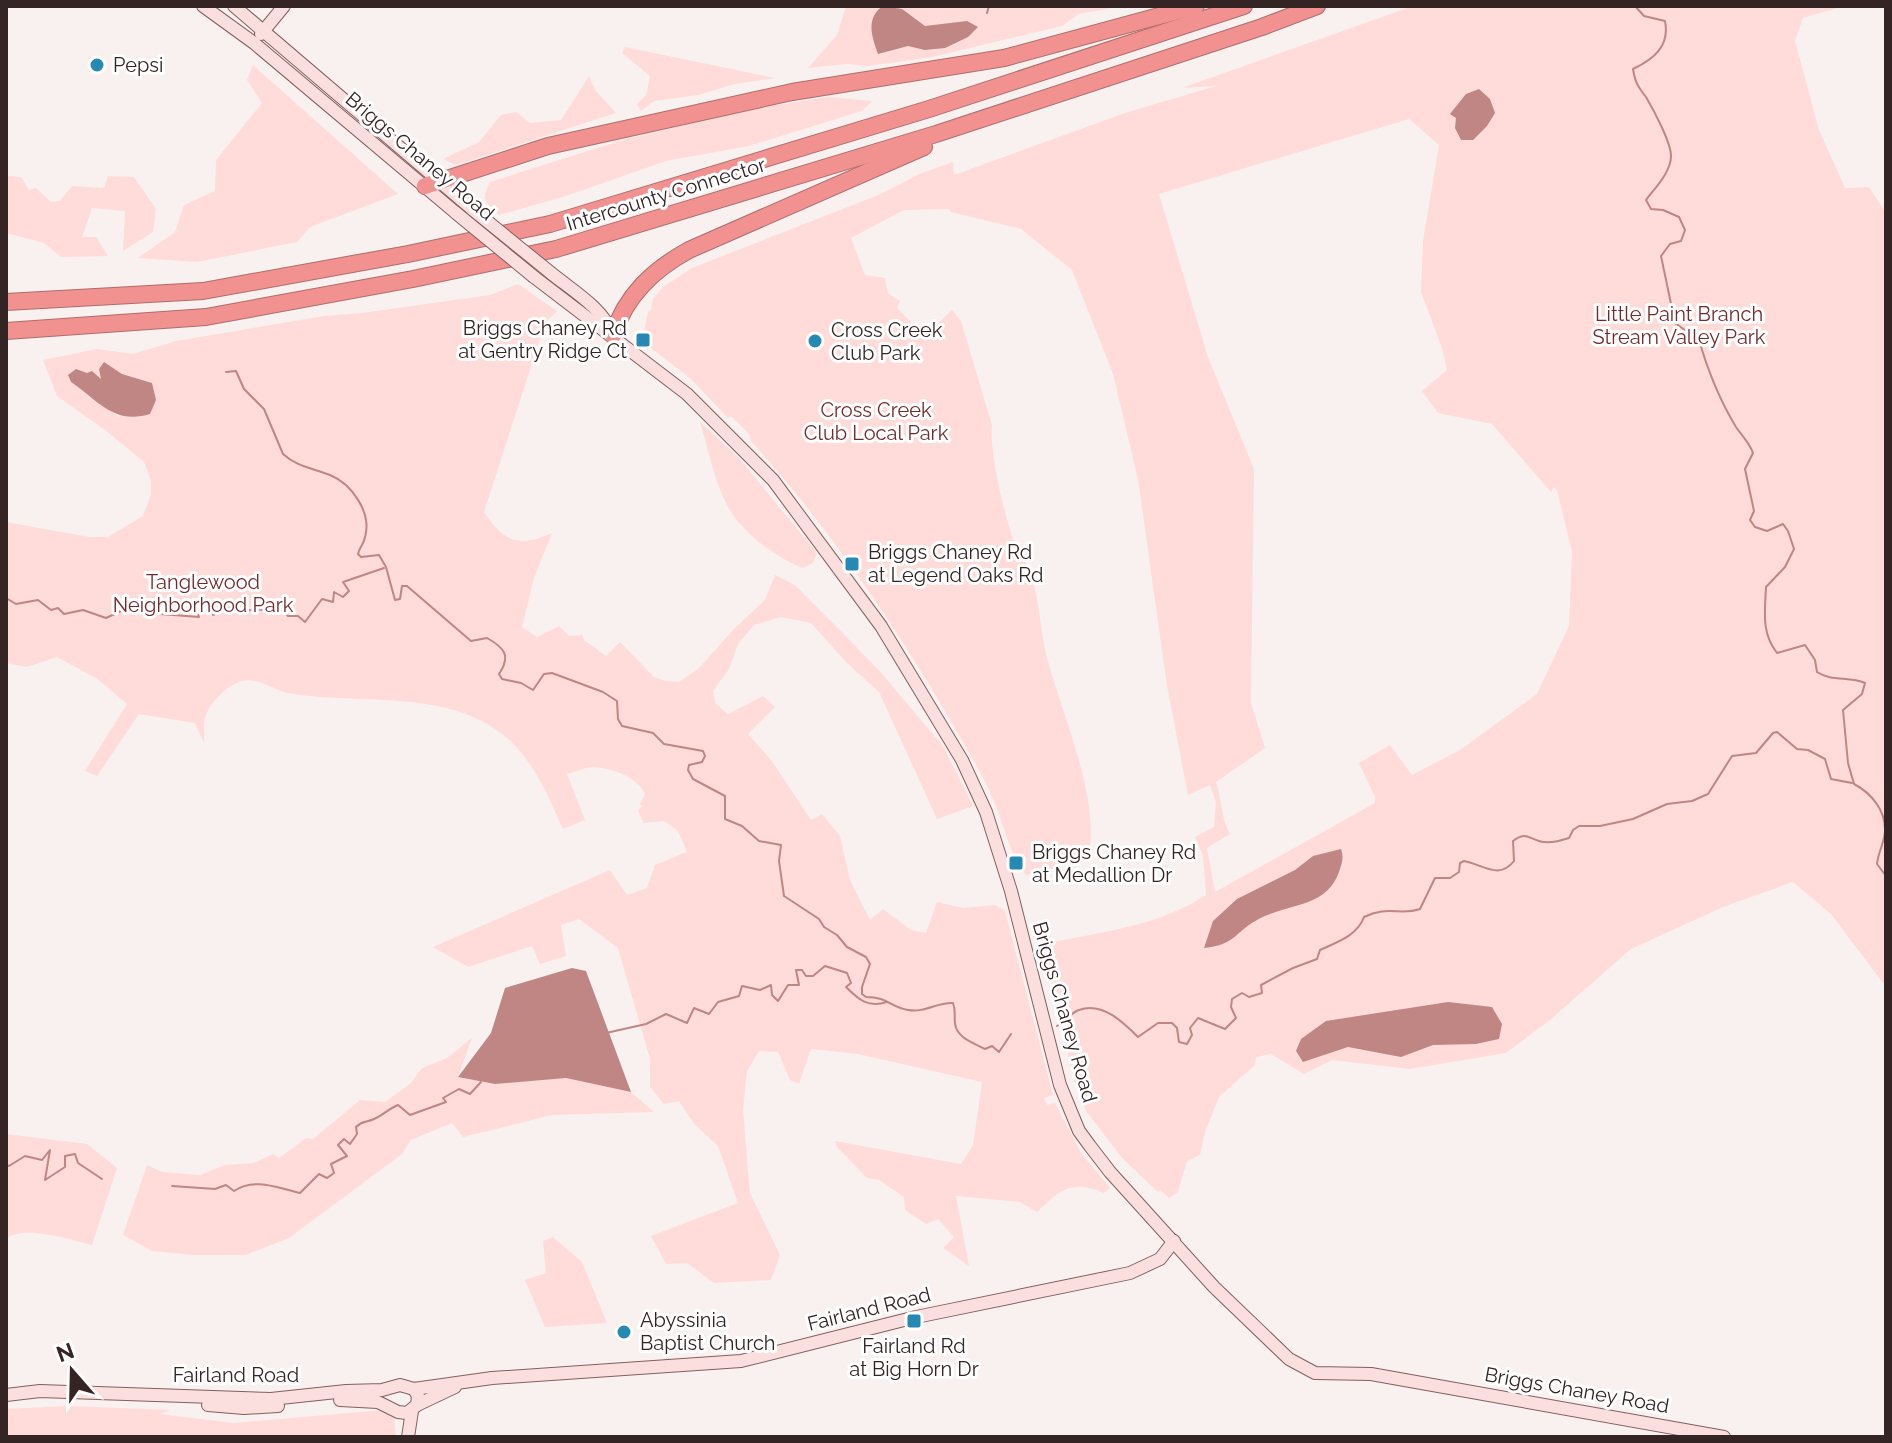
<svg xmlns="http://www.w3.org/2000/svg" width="1892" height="1443" font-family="Raleway,sans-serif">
<rect width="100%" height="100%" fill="#f9f1f0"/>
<g fill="#ffdbda" fill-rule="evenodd">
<path d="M846 6H1123L1079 14 1062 26 932 57 869 66 846 64 808 68 837 35Z"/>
<path d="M1413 6H1844L1803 18 1795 41 1819 130 1845 188 1869 187 1886 213V987L1831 914 1793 882 1723 907 1631 949 1550 1020 1506 1053 1410 1069 1332 1060 1304 1074 1271 1054 1256 1057 1255 1065 1219 1097 1205 1132 1200 1155 1187 1161 1178 1192 1169 1198 1160 1190 1158 1192 1123 1159 1086 1111 1074 1081 1043 944C1097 933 1160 926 1206 895L1203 856 1195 837 1214 827 1216 802 1210 785 1188 795 1167 686 1138 479 1113 374 1072 270 1021 229 951 212 949 209 904 210 851 238 865 275 885 278 888 293 900 301 897 308 925 336 952 310 961 321 992 425C989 450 1004 514 1013 538 1018 551 1027 563 1031 576 1040 602 1040 628 1046 654 1060 710 1104 805 1087 860L1026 875C1008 852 1004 823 992 797 986 782 978 768 970 754 907 643 837 536 751 441L749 434 731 416 728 418 691 379 642 341 648 312 651 310 653 299 663 287 692 268 881 194 919 174 953 162 954 175 1125 113 1216 86 1182 88ZM1409 119 1439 145 1423 241 1421 292 1442 348 1447 370 1422 391 1438 413 1492 424 1551 492 1554 487 1557 490 1572 552 1569 626 1537 694 1460 750 1412 775 1390 745 1359 763 1375 797V803L1215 892 1207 848 1230 834C1221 818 1222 800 1216 782L1265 748 1251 703 1254 469 1208 357 1159 194Z"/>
<path d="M625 47 775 78 735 84 698 95 654 101 641 111 637 104 646 95 650 76 622 53Z"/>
<path d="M253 65 398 194 310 227 297 242 197 262 138 258 175 232 184 205 215 191 216 160 262 103 247 80Z"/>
<path d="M589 76 596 91 616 113 456 165 443 159 479 142 501 115 516 112 530 123 561 120Z"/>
<path d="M828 97 872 101 862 111 749 146 666 161 566 196 499 215C484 203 481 199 490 182L623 140 757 108Z"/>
<path d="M6 176 21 177 29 190 36 188 51 202 60 201 72 186 104 188 108 176 134 177 156 209 153 232 123 251 125 211 92 208 82 237H96L108 256 61 257 44 243 6 233Z"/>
<path d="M518 284 557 311 545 323 484 512C504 542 519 548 552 533L534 578 522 627 537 637 559 626 569 636 583 635 584 640 606 656 620 642 654 677 666 681 679 682 698 669 735 628 765 600 775 575 795 585 877 668 943 746 973 806 937 819 879 692 847 663 811 623 781 617 754 625 738 644 729 669 713 691 715 703 728 714 763 696 775 707 748 734 771 760 811 820 822 814 840 836 850 880 870 920 883 909 911 930 926 933 937 902 963 908 995 905 1005 911 1053 1095 1044 1098 1047 1105 1055 1103 1081 1153 1110 1188 1104 1193C1071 1179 1060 1190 1037 1212L1020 1202 956 1196 969 1266 943 1248 954 1237 938 1219 926 1224 905 1210 904 1197 879 1180 867 1178 837 1147 835 1141 961 1164 973 1145 982 1082 858 1054 811 1049 799 1084 790 1080 778 1052 759 1051 747 1071 743 1110 750 1193 780 1255 771 1280 714 1283 687 1263 666 1264 651 1236 738 1203 718 1146 695 1125 679 1101 664 1104 650 1087V1059L618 948 579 919 561 925 566 956 540 964 532 946 468 967 433 947 610 870 627 895 647 888 655 865 687 852 678 831 664 821 644 823 638 811 642 806 640 804 645 794C638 777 612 768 593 767 586 767 575 772 567 774L585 820 563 829C548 796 534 761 506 737 446 687 359 706 288 693 274 690 258 677 242 681 227 685 209 703 205 718 203 726 205 735 204 743L195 723 139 714 97 776 85 771 127 704 96 678 57 657 27 667 6 663V522L89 537H108L143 516 151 494V481L144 462 105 430 57 396 43 360 97 349 133 354 176 341 324 316 362 313 490 295ZM104 363 122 374 152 383 119 417 71 382 68 375 87 373 102 381Z"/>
<path d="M700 422 738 457 817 553 813 563 803 568C777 559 740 531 727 505 714 480 708 449 700 422Z"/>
<path d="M472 1038 458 1077 496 1084 566 1078 631 1092 654 1112 552 1115 463 1137 452 1123 411 1140 402 1154 289 1238 246 1255H193L152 1251 123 1235 147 1165 162 1172 200 1175 225 1165 254 1163 273 1154 279 1158 306 1138 313 1139 360 1100 385 1102 410 1084 422 1068 447 1058Z"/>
<path d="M6 1134 87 1144 117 1168 92 1245C71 1240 24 1224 6 1239Z"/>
<path d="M553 1237 582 1262 607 1323 545 1327 525 1280 546 1273 543 1241Z"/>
<path d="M68 1406 171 1410 160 1414 234 1423 384 1410 394 1417 396 1437H6V1409Z"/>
</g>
<g fill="#bf8684">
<path d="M883 6 902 9 925 26 967 21 978 27 968 37 945 48 925 50 908 46 878 54C872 37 865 18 883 6Z"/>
<path d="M1479 89 1490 99 1495 113 1487 126 1473 140H1461L1455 128 1456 118 1450 114 1466 94Z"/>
<path d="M104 362 122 374 152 383 156 400 150 414C114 425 99 401 71 382L68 375 76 369 87 373 92 371 101 379 99 369Z"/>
<path d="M1341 849C1344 858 1342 863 1339 872 1326 909 1286 903 1257 920 1232 934 1237 944 1204 948L1213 921 1237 899 1295 870 1313 856Z"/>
<path d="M572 968 586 971 631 1092 566 1078 495 1084 458 1077 491 1033 505 988Z"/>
<path d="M1448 1002 1492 1007 1502 1024 1499 1039 1476 1044 1433 1045 1401 1057 1348 1047 1303 1062 1296 1051 1301 1039 1326 1021Z"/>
</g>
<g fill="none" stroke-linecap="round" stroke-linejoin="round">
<g stroke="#bf8684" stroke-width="2">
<path d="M1635 6 1644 16 1665 21C1670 46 1654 59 1633 69 1635 82 1638 87 1646 97 1653 109 1671 142 1671 156 1671 172 1655 188 1646 200L1651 209 1663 210 1679 217 1685 230 1681 241 1670 244 1661 256 1675 323 1699 340C1708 371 1719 399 1736 427 1742 436 1749 442 1753 453L1745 469 1754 511 1750 520 1755 527 1767 531 1783 524 1788 531 1794 549 1785 567 1766 587C1765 612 1761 632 1777 653L1805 645 1815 660 1817 672C1832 682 1849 676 1865 683L1862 694 1843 710 1848 763 1854 784C1871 793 1886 810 1885 832 1884 843 1878 853 1877 864L1886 876"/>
<path d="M987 13 989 6"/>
<path d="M226 372 236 371 244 389 264 409 283 454C297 467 313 468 330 475 352 484 372 513 365 537 364 544 359 548 358 554L361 557 379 555 386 567 395 600 400 599 402 586H407L471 641 487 638C505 648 511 656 499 674L502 679 521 683 533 690 544 674 552 673 603 692 617 701 618 719 622 726 653 733 664 744 703 751 705 756 702 762 689 765 688 770 693 779 725 796V819L742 826 759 841 781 845 779 861 784 896 819 919 824 927 837 935 847 947 866 957 870 964 862 987V994L866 997C888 997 890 1007 908 1010 925 1013 937 1002 953 1003 956 1011 954 1015 955 1023 956 1038 974 1043 985 1049L992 1046 999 1052 1011 1034"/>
<path d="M6 598 16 604 38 600 51 610 58 608 64 614 83 610 106 618 121 611 199 617 197 609 205 604 213 615 231 607 239 614C252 606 265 613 279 607L288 616H298L305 622 322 599 333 602 334 592 343 597 349 591 343 582 384 568"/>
<path d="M1057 1026C1064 1022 1072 1012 1079 1010 1102 1001 1124 1023 1138 1037L1158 1023H1172L1177 1028 1179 1042 1187 1044 1192 1035 1190 1028 1198 1018 1225 1029 1236 1018 1231 1007 1232 999 1242 993 1249 997 1262 993 1261 985 1293 968 1317 959 1320 950C1337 942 1357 936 1364 917 1387 905 1401 916 1420 909L1435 878H1450L1459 872 1460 863 1464 861C1484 865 1499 880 1514 861L1513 841C1525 832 1527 837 1539 841 1548 844 1560 841 1569 838L1573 830 1579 826H1600L1633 819 1667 804 1692 801 1708 794 1732 756 1756 753 1773 733 1777 732 1797 749 1808 750 1825 759 1831 779 1852 783"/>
<path d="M606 1033 646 1024 666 1014 687 1023 694 1008 709 1014 718 1002 739 996 742 986 760 990 771 985 772 995 778 1001 788 985H799L796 970H802L806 976H813L825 966 847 973 851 983 846 987C859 1000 868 1008 887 1002"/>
<path d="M6 1165 9 1166 25 1156 42 1160 50 1150 45 1180 65 1167V1156L75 1154 78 1163 102 1179"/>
<path d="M172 1186 215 1189 226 1185 234 1191C254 1177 278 1188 300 1193L319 1174 327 1178 334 1173 331 1164 347 1156 338 1145 344 1139 350 1144 357 1134 356 1127C363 1120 366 1123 374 1119 382 1116 388 1109 398 1105L410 1115 446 1102 443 1098 459 1089 470 1094 481 1082"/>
</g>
<g stroke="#825f5d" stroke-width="14">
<g id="secondary">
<path d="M203 6 254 43 456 213"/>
<path d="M234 6 472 209"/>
<path d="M261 34 284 6"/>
<path d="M551 273C573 291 603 308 613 335"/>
<path d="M534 277 687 394 773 480 881 626 962 760 986 812 1011 891 1060 1085 1079 1131 1090 1146 1110 1172 1214 1287 1289 1359 1315 1373 1371 1374 1724 1437"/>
<path d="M6 1395 40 1391 271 1399 346 1391 382 1390 400 1385 414 1389 492 1378 741 1361 916 1317 1130 1273 1160 1259 1174 1241"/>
<path d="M340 1400 378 1402 398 1412 407 1413 417 1405 418 1396 414 1389"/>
<path d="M208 1405 244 1408 278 1406"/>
<path d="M417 1405 455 1387"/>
<path d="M408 1437 412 1411"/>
</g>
</g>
<g stroke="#af6c6b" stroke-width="18">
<g id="highway">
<path d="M425 186 548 146 792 92 1004 58 1196 6"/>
<path d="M6 302 203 291 408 254 550 224 929 109 1244 6"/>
<path d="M6 331 206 317 413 279 556 249 936 134 1262 27 1317 6"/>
<path d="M613 335C626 295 653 270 689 250L924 147"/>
</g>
</g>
<use href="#secondary" stroke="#fbdede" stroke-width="12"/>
<use href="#highway" stroke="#f19291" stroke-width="16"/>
<g stroke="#825f5d" stroke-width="14" stroke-linecap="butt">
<g id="secondary-bridge">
<path d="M472 209 551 273"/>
<path d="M456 213 534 277"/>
</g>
</g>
<use href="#secondary-bridge" stroke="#fbdede" stroke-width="12"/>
</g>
<g fill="#2589b3" stroke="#fff" stroke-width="3">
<circle cx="97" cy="65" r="8"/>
<rect x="635" y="332" width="16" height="16" rx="4"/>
<circle cx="815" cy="341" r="8"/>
<rect x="844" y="556" width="16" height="16" rx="4"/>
<rect x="1008" y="855" width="16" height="16" rx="4"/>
<rect x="906" y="1313" width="16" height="16" rx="4"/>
<circle cx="624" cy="1332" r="8"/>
</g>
<g text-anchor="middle" stroke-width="6" stroke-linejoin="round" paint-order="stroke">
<g font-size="20" fill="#342424" stroke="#fff" text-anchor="start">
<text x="113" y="72">Pepsi</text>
<text x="627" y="335" text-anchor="end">Briggs Chaney Rd<tspan x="627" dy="23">at Gentry Ridge Ct</tspan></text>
<text x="831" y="337">Cross Creek<tspan x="831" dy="23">Club Park</tspan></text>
<text x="868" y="559">Briggs Chaney Rd<tspan x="868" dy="23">at Legend Oaks Rd</tspan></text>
<text x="1032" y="859">Briggs Chaney Rd<tspan x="1032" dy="23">at Medallion Dr</tspan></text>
<text x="640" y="1327">Abyssinia<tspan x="640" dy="23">Baptist Church</tspan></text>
<text x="914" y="1353" text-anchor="middle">Fairland Rd<tspan x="914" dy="23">at Big Horn Dr</tspan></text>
</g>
<g font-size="20" fill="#342424" stroke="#fff">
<text transform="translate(420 156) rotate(40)" y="7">Briggs Chaney Road</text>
<text transform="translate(666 194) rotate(-17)" y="7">Intercounty Connector</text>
<text transform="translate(1065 1012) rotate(74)" y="7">Briggs Chaney Road</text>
<text transform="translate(869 1309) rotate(-14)" y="7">Fairland Road</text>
<text x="236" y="1382">Fairland Road</text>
<text transform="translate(1577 1390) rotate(10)" y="7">Briggs Chaney Road</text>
</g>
<g font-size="20" fill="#722a2d" stroke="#fff">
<text x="1679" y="321">Little Paint Branch<tspan x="1679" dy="23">Stream Valley Park</tspan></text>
<text x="876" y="417">Cross Creek<tspan x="876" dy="23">Club Local Park</tspan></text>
<text x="203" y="589">Tanglewood<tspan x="203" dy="23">Neighborhood Park</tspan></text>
</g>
</g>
<rect width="1892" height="1443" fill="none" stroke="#342424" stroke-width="16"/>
<g transform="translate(72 1371) rotate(340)" stroke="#ffffff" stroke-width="6" paint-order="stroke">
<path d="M0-6L14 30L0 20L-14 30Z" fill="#342424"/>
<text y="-12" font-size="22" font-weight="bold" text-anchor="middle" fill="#342424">N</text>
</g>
</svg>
